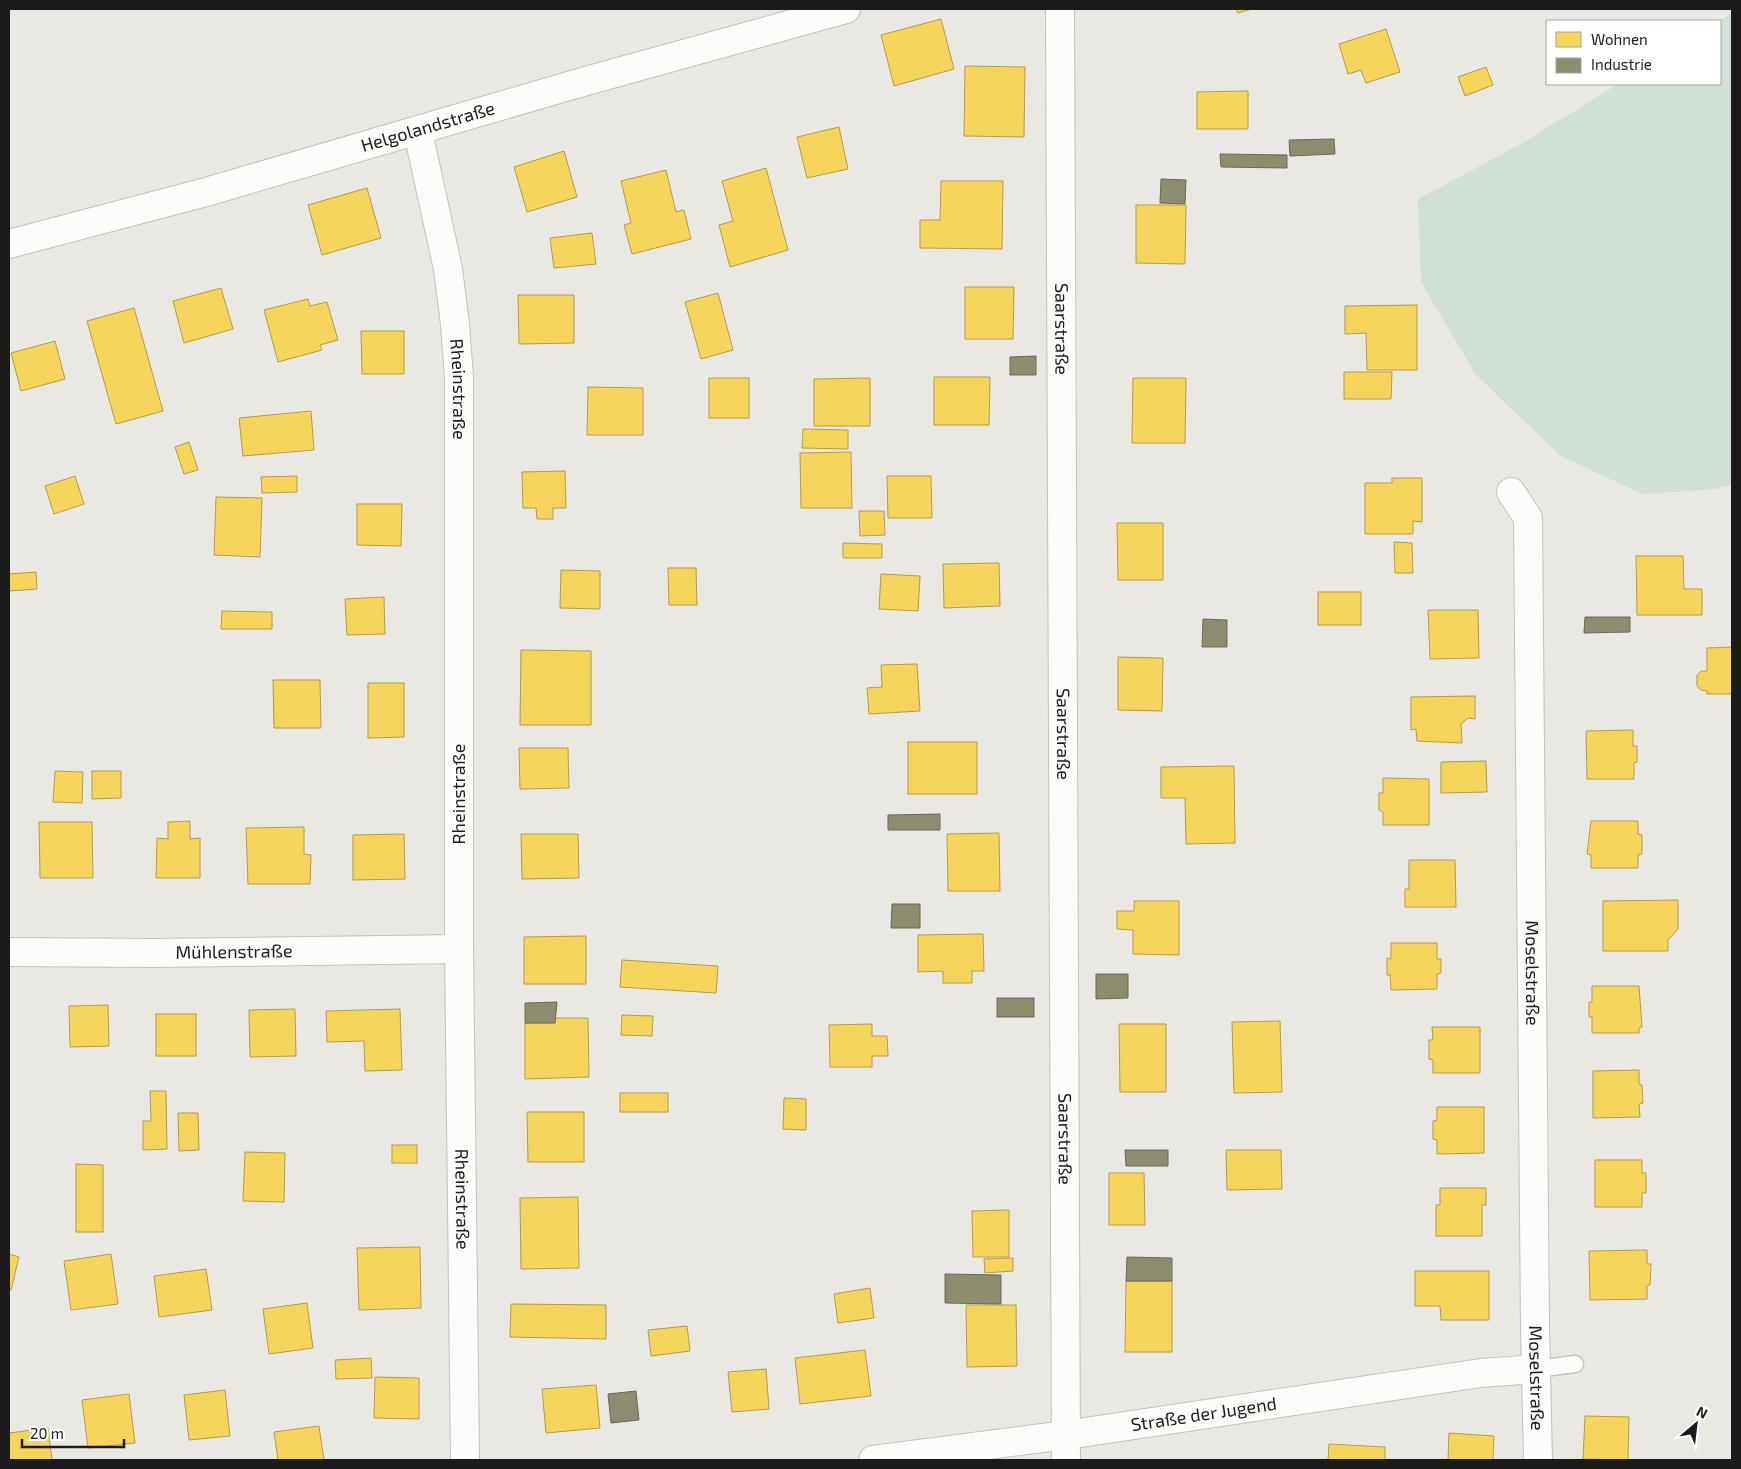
<svg xmlns="http://www.w3.org/2000/svg" width="1741" height="1469" font-family="'Exo 2',sans-serif">
<rect width="100%" height="100%" fill="#eae8e3"/>
<path fill="#d1e1d7" d="M1732 13V485L1715 489 1642 494 1561 456 1476 375 1421 282 1418 199 1521 144 1618 84H1720L1719 21Z"/>
<g fill="#f6d55c" stroke="#b49d48">
<path d="M1236 9H1252L1238 13Z"/>
<path d="M941 19 954 69 894 86 881 35Z"/>
<path d="M1386 29 1400 72 1366 83 1361 70 1348 74 1339 44Z"/>
<path d="M965 66 1025 67 1024 137 964 136Z"/>
<path d="M1486 67 1493 85 1465 96 1458 77Z"/>
<path d="M1248 91V129H1197V92Z"/>
<path d="M839 127 848 169 807 178 797 137Z"/>
<path d="M564 151 577 197 527 212 514 167Z"/>
<path d="M766 168 788 250 730 267 719 225 733 221 722 181Z"/>
<path d="M666 170 676 212 684 210 691 239 632 254 624 225 631 223 621 181Z"/>
<path d="M941 181H1003L1002 249 920 248V220H940Z"/>
<path d="M367 188 381 238 322 255 308 205Z"/>
<path d="M1136 205H1186L1185 264 1136 263Z"/>
<path d="M592 233 596 264 554 268 550 238Z"/>
<path d="M965 287H1014L1013 339H965Z"/>
<path d="M221 288 233 329 184 343 173 301Z"/>
<path d="M718 293 733 350 701 359 685 302Z"/>
<path d="M518 295H574V343L519 344Z"/>
<path d="M308 299 310 306 327 302 338 340 320 345 322 350 278 362 264 310Z"/>
<path d="M1417 305V370H1367L1366 333 1345 334V306Z"/>
<path d="M134 308 163 411 116 424 87 321Z"/>
<path d="M361 331H404V374H362Z"/>
<path d="M55 341 65 379 21 391 11 353Z"/>
<path d="M1344 372H1392L1391 399H1344Z"/>
<path d="M934 377H990L989 425H934Z"/>
<rect x="709" y="378" width="40" height="40"/>
<path d="M870 378V426H814V379Z"/>
<path d="M1133 378H1186L1185 443H1132Z"/>
<path d="M588 387 643 388V435H587Z"/>
<path d="M311 411 314 450 243 456 239 418Z"/>
<path d="M803 429 848 430V449L802 448Z"/>
<path d="M189 442 198 470 184 474 175 447Z"/>
<path d="M851 452 852 508H801L800 453Z"/>
<path d="M565 471 566 508H553V519H537L536 508H523L522 472Z"/>
<path d="M75 476 84 504 54 514 45 486Z"/>
<path d="M297 476V492L262 493 261 477Z"/>
<path d="M887 476H931L932 518H888Z"/>
<path d="M1392 478H1422V522L1413 521V534H1365V483H1392Z"/>
<path d="M216 497 262 498 260 557 214 555Z"/>
<path d="M357 504H402L401 546 357 545Z"/>
<path d="M859 511H884L885 535 860 536Z"/>
<path d="M1117 523H1163V580H1118Z"/>
<path d="M1394 542 1412 543 1413 573H1395Z"/>
<path d="M843 543 882 544V558H843Z"/>
<path d="M1636 556H1683L1684 589H1702V615H1637Z"/>
<path d="M999 563 1000 606 944 608 943 564Z"/>
<path d="M668 568H696L697 605H669Z"/>
<path d="M561 570 600 571V609L560 608Z"/>
<path d="M36 572 37 589 9 591V574Z"/>
<path d="M881 574 920 576 918 611 879 609Z"/>
<rect x="1318" y="592" width="43" height="33"/>
<path d="M384 597 385 634 347 635 345 599Z"/>
<path d="M1428 610H1478L1479 658 1430 659Z"/>
<path d="M222 611 272 612V629H221Z"/>
<path d="M1732 647V694H1707V691L1701 690 1697 686V675L1701 671H1707V648Z"/>
<path d="M521 650 591 651V725H520Z"/>
<path d="M1118 657 1163 658 1162 711 1118 710Z"/>
<path d="M917 664 920 711 869 714 867 688 882 687 881 665Z"/>
<path d="M273 680H320L321 728H274Z"/>
<path d="M368 683H404V737L368 738Z"/>
<path d="M1475 696V719L1468 718 1461 724 1462 743 1417 741 1416 729 1411 730V697Z"/>
<path d="M1633 730V746H1637V762L1634 763V779H1587L1586 731Z"/>
<rect x="908" y="742" width="69" height="52"/>
<path d="M519 748H568L569 788 520 789Z"/>
<path d="M1486 761 1487 792 1441 793V762Z"/>
<path d="M1234 766 1235 843 1186 844 1185 798H1161V767Z"/>
<path d="M55 771 83 772 82 803 53 802Z"/>
<path d="M92 771H121V798L92 799Z"/>
<path d="M1383 778 1429 779V825H1383V812L1379 810V793H1383Z"/>
<path d="M190 821V839L200 838V878H156L157 838 168 839V822Z"/>
<path d="M1591 821H1638V834L1642 835V854L1638 855V868H1591V855L1587 854Z"/>
<path d="M39 822H92L93 878H40Z"/>
<path d="M304 827V854L311 855 310 884H248L246 828Z"/>
<path d="M999 833 1000 891H948L947 834Z"/>
<path d="M404 834 405 879 353 880V835Z"/>
<path d="M521 834H578L579 878 522 879Z"/>
<path d="M1409 860H1455L1456 907H1405V889H1409Z"/>
<path d="M1678 900V929L1668 940V951H1603V901Z"/>
<path d="M1134 901H1179V955L1133 954V930L1117 929V911H1134Z"/>
<path d="M983 934 984 971H972V983H943V971L918 972V935Z"/>
<path d="M586 936V984H524V937Z"/>
<path d="M1391 943H1437V959H1441V973L1437 974V989L1391 990 1390 975H1387V958L1391 959Z"/>
<path d="M622 960 718 966 716 993 620 987Z"/>
<path d="M1592 986H1639L1642 1027 1639 1028V1033H1592V1017H1589V1002H1592Z"/>
<path d="M108 1005 109 1046 70 1047 69 1006Z"/>
<path d="M295 1009 296 1056 250 1057 249 1010Z"/>
<path d="M400 1009 402 1070 365 1071 364 1041 327 1042 326 1011Z"/>
<rect x="156" y="1014" width="40" height="42"/>
<path d="M622 1015 653 1016 652 1036 621 1035Z"/>
<path d="M554 1018H588L589 1077 525 1079V1023H555Z"/>
<path d="M1280 1021 1282 1092 1234 1093 1232 1022Z"/>
<path d="M872 1024V1036H887L888 1056H872V1067H830L829 1025Z"/>
<path d="M1119 1024H1166V1092H1120Z"/>
<path d="M1432 1027H1480V1073H1433V1060L1429 1059V1040H1433Z"/>
<path d="M1639 1070V1084L1642 1085 1643 1103 1639 1104 1640 1117 1593 1118V1071Z"/>
<path d="M150 1091H166L167 1149 143 1150V1121H151Z"/>
<rect x="620" y="1093" width="48" height="19"/>
<path d="M784 1098 806 1099V1130L783 1129Z"/>
<path d="M1437 1107H1484V1153L1437 1154V1140L1433 1139V1121L1437 1120Z"/>
<path d="M527 1112H584V1162H528Z"/>
<path d="M178 1113H198L199 1150 179 1151Z"/>
<rect x="392" y="1145" width="25" height="18"/>
<path d="M1226 1150H1281L1282 1189 1227 1190Z"/>
<path d="M245 1152 285 1153 284 1202 243 1201Z"/>
<path d="M1595 1160H1642V1173H1646V1193H1642V1207H1595Z"/>
<path d="M76 1164 103 1165V1232H76Z"/>
<path d="M1109 1173H1144L1145 1225H1109Z"/>
<path d="M1440 1188H1486V1205H1482V1236H1436V1205H1440Z"/>
<path d="M578 1197 579 1268 521 1269 520 1198Z"/>
<path d="M1009 1210V1257H973L972 1211Z"/>
<path d="M420 1247 421 1308 359 1310 357 1248Z"/>
<path d="M1647 1250V1264H1651L1650 1285 1647 1286V1299L1590 1300 1589 1251Z"/>
<path d="M9 1254 19 1257 11 1290H9Z"/>
<path d="M111 1254 118 1304 71 1310 64 1261Z"/>
<path d="M1013 1258V1271L985 1273 984 1259Z"/>
<path d="M206 1269 212 1310 159 1317 154 1276Z"/>
<path d="M1415 1271H1489V1320H1441L1440 1306H1415Z"/>
<path d="M1126 1281H1172V1352H1125Z"/>
<path d="M870 1288 874 1318 838 1323 834 1294Z"/>
<path d="M307 1303 313 1348 269 1354 263 1309Z"/>
<path d="M511 1304 606 1305V1339L510 1337Z"/>
<path d="M966 1305H1016L1017 1366 967 1367Z"/>
<path d="M687 1326 690 1351 651 1356 648 1330Z"/>
<path d="M865 1350 871 1396 800 1404 795 1358Z"/>
<path d="M371 1358 372 1378 336 1379 335 1360Z"/>
<path d="M766 1369 769 1409 732 1412 728 1372Z"/>
<path d="M375 1377 419 1378V1419L374 1418Z"/>
<path d="M596 1385 600 1428 546 1433 542 1389Z"/>
<path d="M225 1390 230 1436 189 1440 184 1395Z"/>
<path d="M129 1394 135 1443 88 1448 82 1400Z"/>
<path d="M1585 1416 1629 1417 1628 1460 1583 1459Z"/>
<path d="M319 1426 324 1460H278L274 1432Z"/>
<path d="M48 1428 52 1460H9V1433Z"/>
<path d="M1449 1433 1494 1436 1493 1460H1448Z"/>
<path d="M1329 1444 1385 1447V1460H1328Z"/>
</g>
<g fill="#8c8c6e" stroke="#6a6a55">
<path d="M1334 139 1335 154 1290 156 1289 140Z"/>
<path d="M1220 154 1287 155V168L1221 167Z"/>
<path d="M1161 179 1186 180 1185 204 1160 203Z"/>
<path d="M1036 356V375H1010V357Z"/>
<path d="M1585 617H1630V632L1584 633Z"/>
<path d="M1203 619 1227 620V647H1202Z"/>
<path d="M940 814V830H888V815Z"/>
<path d="M892 904H920V928H891Z"/>
<path d="M1096 974H1128V998L1096 999Z"/>
<rect x="997" y="998" width="37" height="19"/>
<path d="M557 1002 555 1023H525V1003Z"/>
<path d="M1125 1150H1168V1166H1126Z"/>
<path d="M1127 1257 1172 1258V1281H1126Z"/>
<path d="M945 1274 1001 1275V1304L945 1303Z"/>
<path d="M636 1391 639 1420 611 1423 608 1394Z"/>
</g>
<g fill="none" stroke-linecap="round" stroke-linejoin="round">
<g stroke="#c2c2bf" stroke-width="19">
<path id="service" d="M1536 1369 1575 1364"/>
</g>
<g stroke="#c2c2bf" stroke-width="30">
<g id="minor">
<path id="s1" d="M1060 9 1066 1460"/>
<path id="s2" d="M418 132 448 269 455 324 459 378V949L465 1460"/>
<path id="s3" d="M9 244 206 192 586 81 846 9"/>
<path id="s4" d="M1511 492 1528 518 1535 1328 1538 1460"/>
<path id="s5" d="M9 952 153 953 459 949"/>
<path id="s6" d="M873 1460 1066 1435 1481 1373 1536 1369"/>
</g>
</g>
<use href="#service" stroke="#fcfcfb" stroke-width="16"/>
<use href="#minor" stroke="#fcfcfb" stroke-width="28"/>
</g>
<g text-anchor="middle" stroke-width="5" stroke-linejoin="round" paint-order="stroke">
<g font-size="18" fill="#1b1b1b" stroke="#fff">
<text dy="6" stroke="none"><textPath href="#s3" startOffset="435">Helgolandstraße</textPath></text>
<text dy="6" stroke="none"><textPath href="#s1" startOffset="320">Saarstraße</textPath></text>
<text dy="6" stroke="none"><textPath href="#s2" startOffset="261">Rheinstraße</textPath></text>
<text dy="6" stroke="none"><textPath href="#s1" startOffset="725">Saarstraße</textPath></text>
<text transform="translate(459 794) rotate(-90)" y="6">Rheinstraße</text>
<text dy="6" stroke="none"><textPath href="#s5" startOffset="225">Mühlenstraße</textPath></text>
<text dy="6" stroke="none"><textPath href="#s4" startOffset="486">Moselstraße</textPath></text>
<text dy="6" stroke="none"><textPath href="#s1" startOffset="1130">Saarstraße</textPath></text>
<text dy="6" stroke="none"><textPath href="#s2" startOffset="1071">Rheinstraße</textPath></text>
<text dy="6" stroke="none"><textPath href="#s4" startOffset="891">Moselstraße</textPath></text>
<text dy="6" stroke="none"><textPath href="#s6" startOffset="334">Straße der Jugend</textPath></text>
</g>
</g>
<rect width="1741" height="1469" fill="none" stroke="#1b1b1b" stroke-width="20"/>
<rect x="1546" y="20" width="175" height="65" fill="#ffffff" stroke="#a4a4a4"/>
<rect x="1556" y="32" width="25" height="15" fill="#f6d55c" stroke="#a4a4a4"/>
<text x="1591" y="45" font-size="15" fill="#1b1b1b">Wohnen</text>
<rect x="1556" y="58" width="25" height="15" fill="#8c8c6e" stroke="#a4a4a4"/>
<text x="1591" y="70" font-size="15" fill="#1b1b1b">Industrie</text>
<g transform="translate(1696 1424) rotate(28)" stroke="#ffffff" stroke-width="4" paint-order="stroke">
<path d="M0-4L9 19L0 12L-9 19Z" fill="#1b1b1b"/>
<text y="-8" font-size="14" font-weight="bold" text-anchor="middle" fill="#1b1b1b">N</text>
</g>
<path d="M22 1439v8h102v-8" fill="none" stroke="#1b1b1b" stroke-width="2.5"/>
<text x="30" y="1439" font-size="15" fill="#1b1b1b" stroke="#ffffff" stroke-width="4" paint-order="stroke">20 m</text>
</svg>
